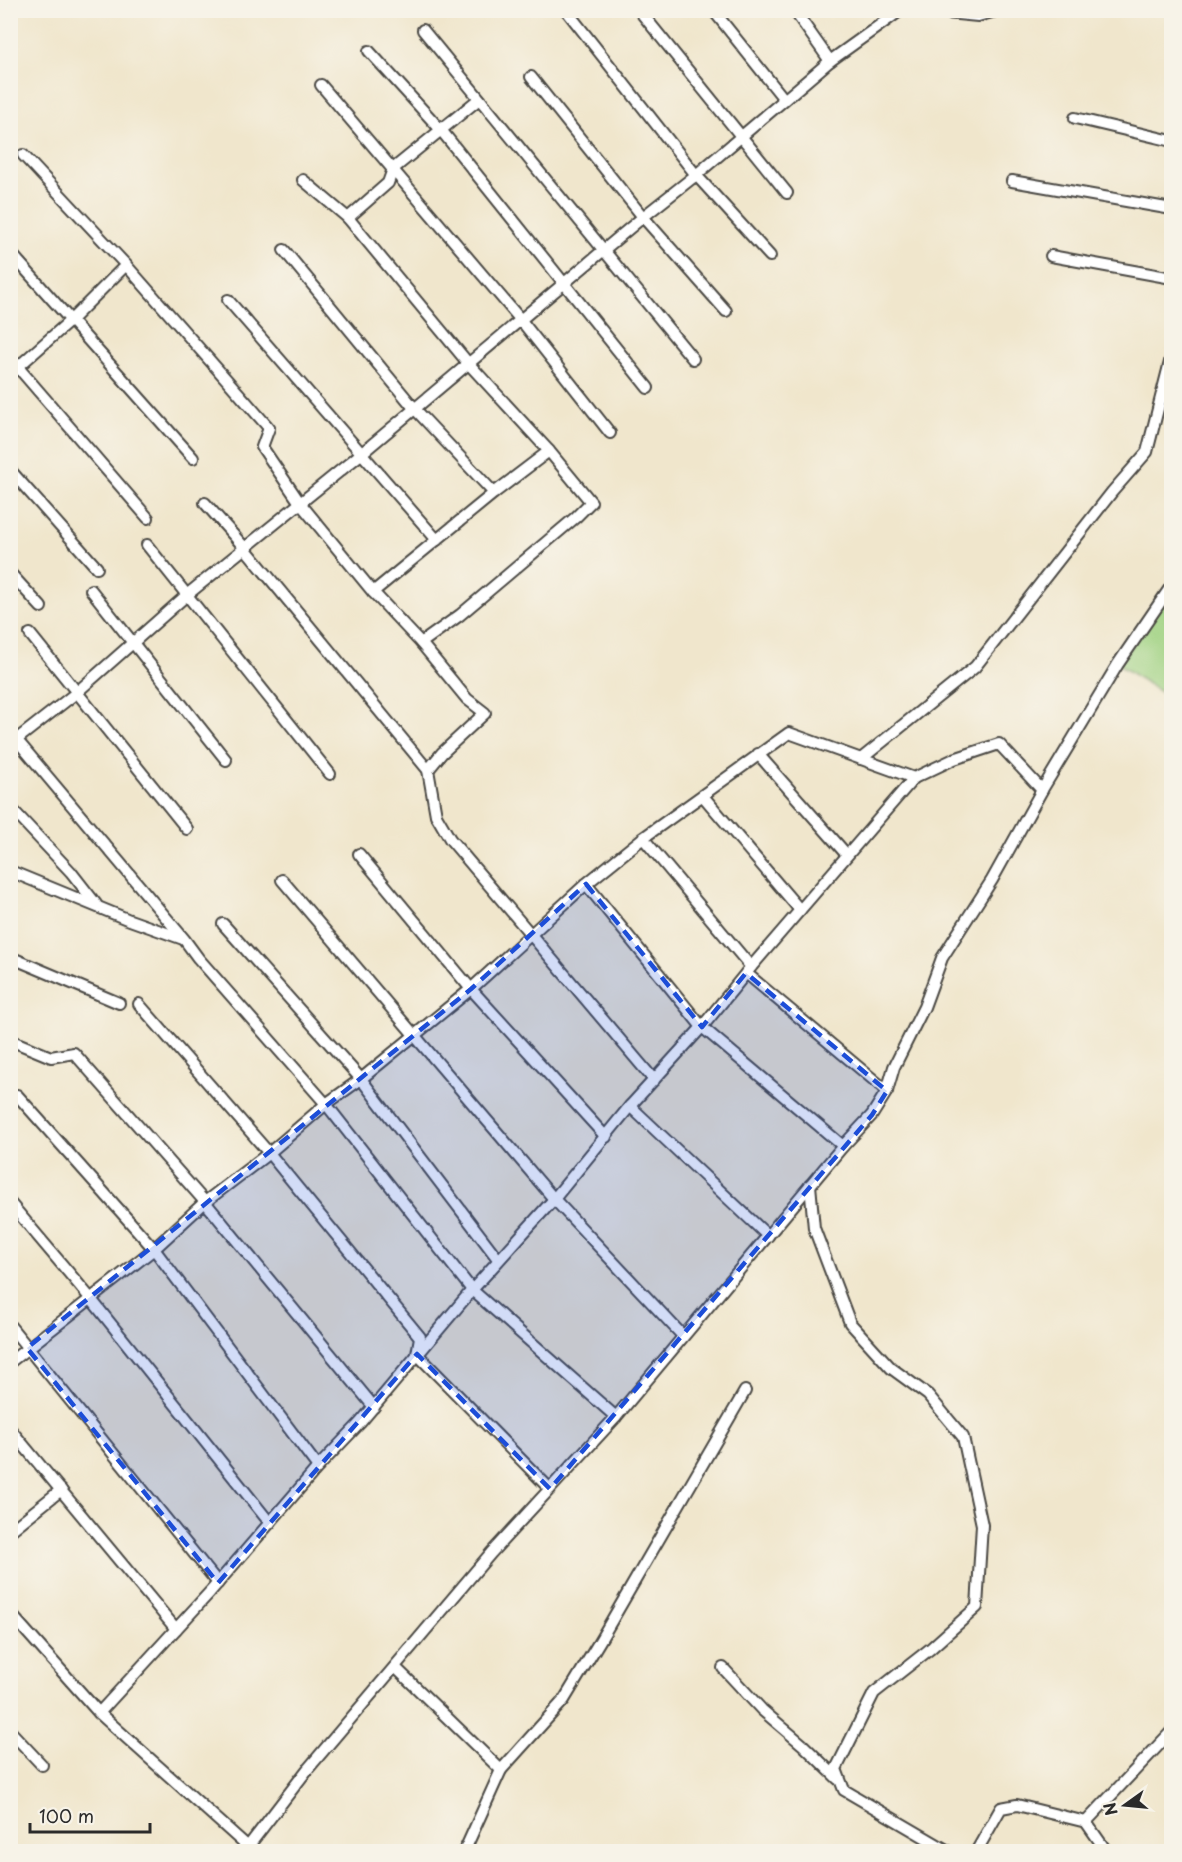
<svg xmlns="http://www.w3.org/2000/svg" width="1182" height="1862" font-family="'Playpen Sans',sans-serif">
<rect width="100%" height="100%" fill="#f7f3e8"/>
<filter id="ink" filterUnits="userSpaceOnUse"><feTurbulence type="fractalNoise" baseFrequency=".0167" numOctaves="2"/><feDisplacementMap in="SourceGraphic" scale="12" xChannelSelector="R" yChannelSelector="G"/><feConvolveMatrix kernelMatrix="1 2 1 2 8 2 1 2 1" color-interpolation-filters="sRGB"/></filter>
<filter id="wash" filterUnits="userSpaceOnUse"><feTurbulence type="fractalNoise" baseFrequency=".008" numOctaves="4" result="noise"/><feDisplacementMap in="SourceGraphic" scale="24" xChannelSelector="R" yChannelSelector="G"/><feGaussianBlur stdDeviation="1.35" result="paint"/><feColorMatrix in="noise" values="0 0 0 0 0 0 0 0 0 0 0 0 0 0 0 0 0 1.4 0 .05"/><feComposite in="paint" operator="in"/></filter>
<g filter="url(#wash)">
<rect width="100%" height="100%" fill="#f0e6cc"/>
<path fill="#9ed180" stroke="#647e56" stroke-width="1.5" d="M1171 590V699L1118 664Z"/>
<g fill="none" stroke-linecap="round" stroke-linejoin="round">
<path stroke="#3babb8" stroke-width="2" d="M1169 1852 1172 1845"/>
</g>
</g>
<g filter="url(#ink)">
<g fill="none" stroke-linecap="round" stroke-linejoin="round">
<g stroke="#494743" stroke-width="14">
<g id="minor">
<path d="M566 10 696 175 770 256"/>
<path d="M639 10 787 193"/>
<path d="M713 10 784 99"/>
<path d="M794 10 830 61"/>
<path d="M916 10 978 16 999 10"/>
<path d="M423 30 693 359"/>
<path d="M369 51 441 130 648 388"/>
<path d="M531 77 643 217 726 311"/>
<path d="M321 85 520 319 610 433"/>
<path d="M1075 118 1172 141"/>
<path d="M23 155 126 265 269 428 262 447 300 503 373 592 421 643 467 699 485 713 442 753 428 770"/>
<path d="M303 180 348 218 468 363 549 451 591 502 576 517 460 615 421 643"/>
<path d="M1012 181 1172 209"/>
<path d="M348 218 388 183 393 169 479 99"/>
<path d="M284 250 414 408 494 493"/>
<path d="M10 252 193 458"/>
<path d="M1051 256 1172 278"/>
<path d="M228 300 437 540"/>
<path d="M10 358 148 518"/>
<path d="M10 374 71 320 126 265"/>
<path d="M10 470 97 568"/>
<path d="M205 503 244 547 428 770 436 815 450 839 654 1080"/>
<path d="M147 545 330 774"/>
<path d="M10 573 41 607"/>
<path d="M91 590 226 760"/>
<path d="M373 592 494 493 549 451"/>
<path d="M30 634 187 829"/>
<path d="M10 732 184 939 198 958 326 1104 472 1290 616 1417"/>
<path d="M10 748 16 740 76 693 188 594 362 453 643 217 696 175 830 61 901 10"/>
<path d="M758 754 847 855"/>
<path d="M861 759 975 667 1112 492 1147 452 1172 354"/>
<path d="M703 796 800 910"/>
<path d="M10 807 71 872 96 904"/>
<path d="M643 838 751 967"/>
<path d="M359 854 471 989 606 1137"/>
<path d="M10 871 127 919 183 939"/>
<path d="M282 880 554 1199 683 1336"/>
<path d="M586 884 702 1027 843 1146"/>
<path d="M223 924 361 1079 498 1259"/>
<path d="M10 957 119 1003"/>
<path d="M746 973 887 1091"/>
<path d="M139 1004 269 1153 420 1337 417 1354 550 1489"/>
<path d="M10 1040 51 1057 74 1053 205 1202 374 1407"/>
<path d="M17 1095 154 1249 318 1467"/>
<path d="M630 1106 768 1236"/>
<path d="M810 1185 814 1228 850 1323 891 1368 928 1395 963 1437 982 1525 977 1607 930 1649 874 1693 836 1769 844 1790 950 1852"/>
<path d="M10 1203 91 1299 270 1523"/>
<path d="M10 1326 218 1583"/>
<path d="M10 1362 154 1249 205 1202 269 1153 326 1104 361 1079 471 989 586 884 643 838 789 733 914 778"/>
<path d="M10 1429 176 1629"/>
<path d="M10 1531 61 1490"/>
<path d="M10 1613 99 1713 248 1847"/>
<path d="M395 1667 501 1770"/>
<path d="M723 1668 762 1710 803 1745 838 1779"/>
<path d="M99 1713 210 1592 318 1467 360 1423 472 1290 554 1199 630 1106 702 1027 751 967 914 778 954 759 999 744 1042 790"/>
<path d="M10 1731 42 1765"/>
<path d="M1086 1822 1107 1852"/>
<path d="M244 1852 307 1770 491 1553 616 1417 843 1146 872 1115 887 1091 894 1067 924 1007 942 958 992 880 1042 790 1118 664 1172 585"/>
<path d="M464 1852 501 1770 564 1700 601 1639 745 1391"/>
<path d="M976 1852 1001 1808 1017 1805 1086 1822 1172 1731"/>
</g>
</g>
<use href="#minor" stroke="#fff" stroke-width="10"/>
</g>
</g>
<path fill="#1d4ed8" fill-opacity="0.2" stroke="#1d4ed8" stroke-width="4.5" stroke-dasharray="12 8" stroke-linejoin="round" d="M586 884 702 1027 746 973 887 1091 872 1115 550 1489 417 1354 218 1583 27 1348 471 989Z"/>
<rect width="1182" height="1862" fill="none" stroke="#f7f3e8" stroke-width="36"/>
<g transform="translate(1125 1805) rotate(255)" stroke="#f7f3e8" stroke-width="4.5" paint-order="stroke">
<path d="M0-4.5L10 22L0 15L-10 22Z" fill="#2b2b2b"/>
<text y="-9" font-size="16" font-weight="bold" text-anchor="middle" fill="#2b2b2b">N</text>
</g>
<path d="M30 1823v9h120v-9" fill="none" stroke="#2b2b2b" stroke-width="3"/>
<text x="39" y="1823" font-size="18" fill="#2b2b2b" stroke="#f7f3e8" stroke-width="4.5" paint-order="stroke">100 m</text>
</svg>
